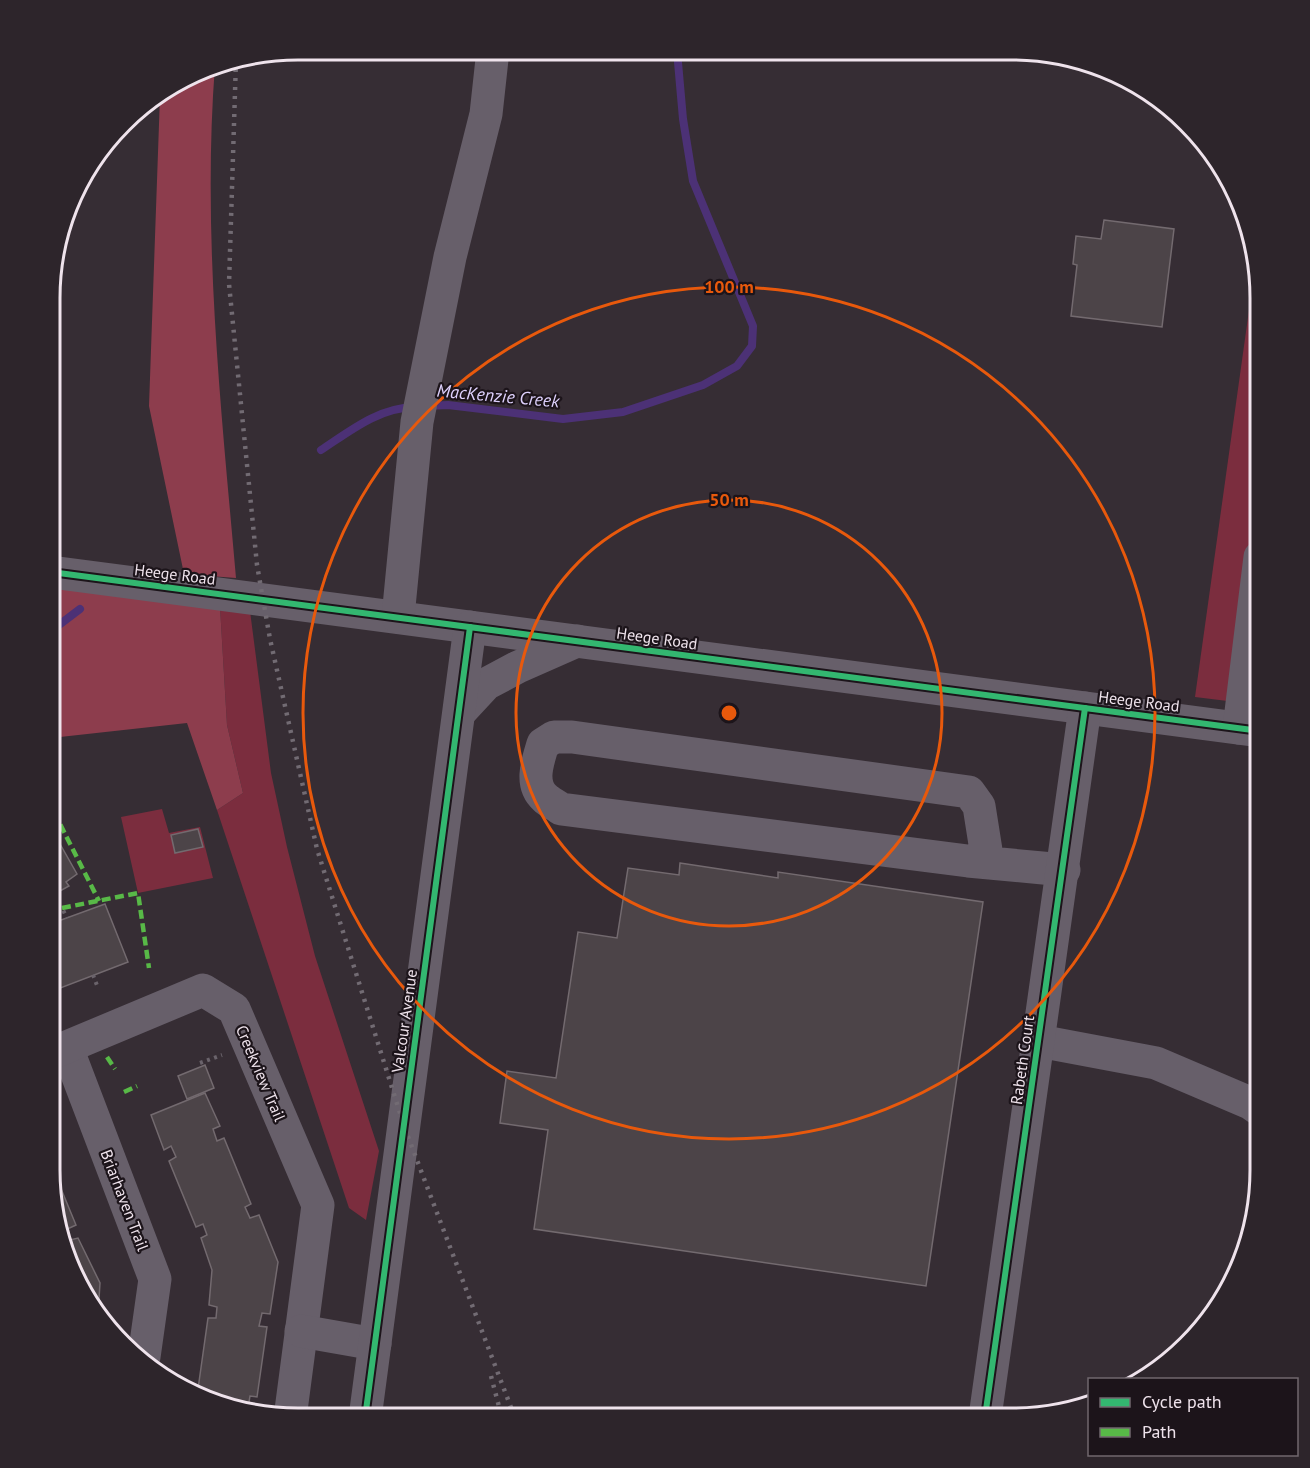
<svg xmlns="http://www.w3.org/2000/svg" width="1310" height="1468" font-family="'PT Sans',sans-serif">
<rect width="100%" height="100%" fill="#362d34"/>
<g fill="#7b2d3e">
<path d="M1256 260 1260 282V705L1195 697Z"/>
<path d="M220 607 250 611 271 773 287 847 315 956 379 1151 366 1220 349 1208 217 810 243 793 227 725Z"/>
<path d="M162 809 169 833 200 827 213 878 138 893 121 817Z"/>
</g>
<g fill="#8d3d4d">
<path d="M215 65C202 236 221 407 236 578L184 574 149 406 160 96Z"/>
<path d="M51 585 220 607 227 725 243 793 217 810 187 723 51 738Z"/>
</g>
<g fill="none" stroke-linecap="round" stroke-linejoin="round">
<g stroke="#4c3176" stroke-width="8">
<path d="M427 406 448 405 563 419 623 412 703 385 737 366 752 346 753 326 693 181 683 119 677 51"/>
<path d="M321 450C350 431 378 408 414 407"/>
<path d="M51 631 80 609"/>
</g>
</g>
<g fill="#4c4448" stroke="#736a6f" stroke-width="1.5">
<path d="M1104 220 1174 229 1162 327 1071 316 1077 265 1073 264 1076 236 1101 239Z"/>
<path d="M51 828 77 874 66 882 69 886 51 896Z"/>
<path d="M198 829 203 847 175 853 171 835Z"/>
<path d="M680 863 778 878V872L983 902 926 1286 534 1229 548 1130 500 1123 507 1071 556 1078 578 932 617 938 628 868 679 875Z"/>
<path d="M105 904 128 962 50 992V924Z"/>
<path d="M205 1065 214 1088 187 1099 178 1076Z"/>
<path d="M205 1093 220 1126 213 1129 217 1141 224 1138 251 1204 245 1207 250 1218 259 1215 278 1262 270 1314 262 1313 259 1326 267 1327 257 1397 250 1396 248 1408 255 1410 205 1395 206 1390 198 1389 208 1318H216L217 1307 209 1305 212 1270 201 1238 207 1235 203 1224 196 1227 169 1161 176 1157 171 1146 164 1150 151 1115Z"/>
<path d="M50 1162 76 1225 65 1230 70 1240 78 1238 100 1283 98 1314 91 1308 63 1250 50 1186Z"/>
</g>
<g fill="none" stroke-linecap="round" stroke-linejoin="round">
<g stroke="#6a636b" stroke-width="4" stroke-dasharray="3 4.5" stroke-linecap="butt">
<path d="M51 903 55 911"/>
<path d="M51 913 62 908 67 918"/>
<path d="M93 975 98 988"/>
<path d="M200 1063 222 1055"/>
</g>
<g stroke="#675f6a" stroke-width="33">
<path d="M51 572 1260 731"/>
<path d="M398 617 417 422 450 257 486 114 493 50"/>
<path d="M460 712 486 684 518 667 577 641"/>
<path d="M1239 728 1260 557"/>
<path d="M988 863 979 806 969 792 572 737H554L543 744C538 761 529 784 545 798 549 802 556 805 561 809L968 861 1064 870"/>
<path d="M1039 1041 1156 1063 1250 1103 1260 1110"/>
<path d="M67 1048 155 1279 144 1357"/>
<path d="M50 1054 203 990 234 1009 318 1205 290 1418"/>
<path d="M301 1331 375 1344"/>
<path d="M985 1417 1085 708"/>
<path d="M365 1418 470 627"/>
</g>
<g stroke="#726b73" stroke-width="4.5" stroke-dasharray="3 6" stroke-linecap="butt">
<path d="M236 60 229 284 257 565 270 639 317 849 404 1126 515 1418"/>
<path d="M491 1376 502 1418"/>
</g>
<g stroke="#58b947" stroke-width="4.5" stroke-dasharray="9 4.5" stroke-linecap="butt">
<path d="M51 817 57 818 99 901"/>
<path d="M62 908 138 893 149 968"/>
<path d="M107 1057 115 1069"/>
<path d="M124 1092 137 1086"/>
</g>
<g stroke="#1c141a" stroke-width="10">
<g id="cycleway">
<path d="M51 572 1260 731"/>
<path d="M985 1417 1085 708"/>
<path d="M365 1418 470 627"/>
</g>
</g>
<use href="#cycleway" stroke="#33b770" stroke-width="6"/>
</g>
<g fill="none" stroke="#e8590c" stroke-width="3">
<circle cx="729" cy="713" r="213"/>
<circle cx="729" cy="713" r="426"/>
</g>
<g text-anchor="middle" stroke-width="4.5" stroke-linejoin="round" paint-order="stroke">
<g font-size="16" fill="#efe3ec" stroke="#1c141a">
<text transform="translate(175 574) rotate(7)" y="6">Heege Road</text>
<text transform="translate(657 638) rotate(8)" y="6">Heege Road</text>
<text transform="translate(1139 701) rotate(7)" y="6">Heege Road</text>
<text transform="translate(404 1021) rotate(-82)" y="6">Valcour Avenue</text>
<text transform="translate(1022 1060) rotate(-82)" y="6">Rabeth Court</text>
<text transform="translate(261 1073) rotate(67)" y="6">Creekview Trail</text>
<text transform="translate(125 1200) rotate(69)" y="6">Briarhaven Trail</text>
</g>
<g font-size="18" font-style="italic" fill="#ded1fd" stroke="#1c141a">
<text transform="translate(498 396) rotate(5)" y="6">MacKenzie Creek</text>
</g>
</g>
<path d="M0 0H1310V1468H0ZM298 60H1012A238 238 0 0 1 1250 298V1170A238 238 0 0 1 1012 1408H298A238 238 0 0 1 60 1170V298A238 238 0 0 1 298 60Z" fill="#2d252b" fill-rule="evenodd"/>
<path fill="none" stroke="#efe3ec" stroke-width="3" d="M298 60H1012A238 238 0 0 1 1250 298V1170A238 238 0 0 1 1012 1408H298A238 238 0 0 1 60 1170V298A238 238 0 0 1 298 60Z"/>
<circle cx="729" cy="713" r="9" fill="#e8590c" stroke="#1c141a" stroke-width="3"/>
<g font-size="18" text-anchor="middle" font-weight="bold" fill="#e8590c" stroke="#1c141a" stroke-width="4.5" stroke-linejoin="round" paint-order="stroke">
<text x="729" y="293">100 m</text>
<text x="729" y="506">50 m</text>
</g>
<rect x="1088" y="1378" width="210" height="78" fill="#1c141a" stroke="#70676e" stroke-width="1.5"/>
<rect x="1100" y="1398" width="30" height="9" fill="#33b770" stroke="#70676e" stroke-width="1.5"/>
<text x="1142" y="1408" font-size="18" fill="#efe3ec">Cycle path</text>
<rect x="1100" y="1428" width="30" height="9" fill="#58b947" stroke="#70676e" stroke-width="1.5"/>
<text x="1142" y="1438" font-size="18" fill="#efe3ec">Path</text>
</svg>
